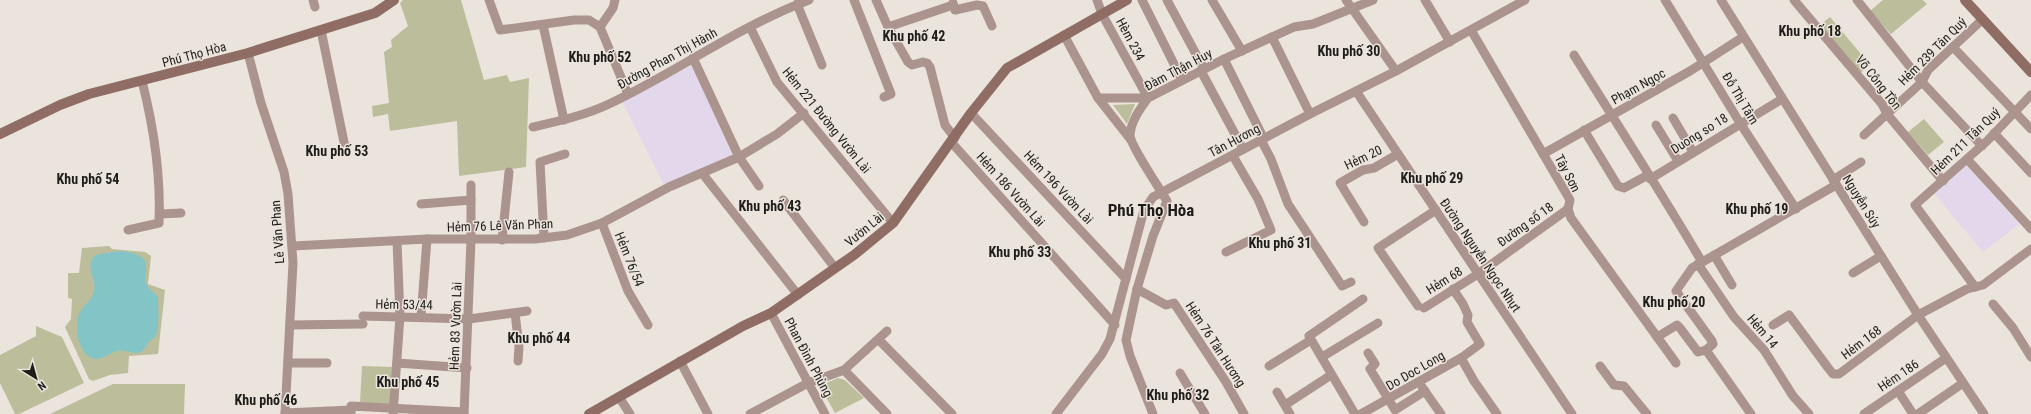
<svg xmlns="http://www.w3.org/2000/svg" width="2031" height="414" font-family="'Roboto Condensed',sans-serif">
<rect width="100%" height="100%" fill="#ebe4dc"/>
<g fill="#e2d7eb">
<path d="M693 65 735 155 664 185 622 101Z"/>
<path d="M1966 165 2019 224 1983 252 1934 193Z"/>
</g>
<g fill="#bbbd9b">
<path d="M403 0H461L484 80 507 75 510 82 529 78 526 167 459 176 457 121 390 131 388 114 373 117 372 106 389 103 384 52 392 47 391 40 408 26 400 3Z"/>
<path d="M1883 0H1923L1927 4 1891 34 1870 11Z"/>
<path d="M1830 17 1870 65 1860 73 1820 25Z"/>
<path d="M1135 104 1127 124 1113 105Z"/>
<path d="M1924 119 1944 142 1928 155 1908 132Z"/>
<path d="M109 246 112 249 145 252 151 256 148 284 165 290 158 354 129 356 128 373 110 375 93 381 89 379 65 327 71 319 72 299 68 298V273H79L82 248Z"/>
<path d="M36 326 62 337 84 383 19 414H15L0 383V355L36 336Z"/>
<path d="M362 366 392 367 390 404 360 403Z"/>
<path d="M838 378 845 380 864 398 835 413 822 390 824 384Z"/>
<path d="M113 384H185L184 414H50Z"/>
</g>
<path fill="#83c5c6" d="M118 251C128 252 146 253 146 267 147 272 144 278 146 283 148 290 155 292 158 298 158 306 160 330 155 337 153 339 150 340 148 343 145 347 144 352 138 353 130 353 124 349 117 351 110 353 104 358 97 359 82 359 76 337 77 325 78 305 90 306 94 291 97 278 83 265 96 255Z"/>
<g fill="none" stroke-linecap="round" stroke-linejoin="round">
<g stroke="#ac948e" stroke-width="9">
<path d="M313 0 315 7"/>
<path d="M489 0 500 30 574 20H589L600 27 613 8 615 0"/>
<path d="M854 0 891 94 884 97"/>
<path d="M876 0 888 27 908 62 912 65 923 62 927 63 930 67 945 125 955 138"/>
<path d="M1097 0 1102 14 1148 98H1098"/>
<path d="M1142 0 1182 80"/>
<path d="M1167 0 1204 69"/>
<path d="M1212 0 1242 51"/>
<path d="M1346 0 1396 71"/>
<path d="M1425 0 1450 42"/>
<path d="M1665 0 1740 123 1796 209"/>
<path d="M1721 0 1918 315 1984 414"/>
<path d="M1794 0 1882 104 1887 114 1943 181"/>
<path d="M1857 0 1922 82 1982 146"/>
<path d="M953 3 955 10 977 5 983 6 992 26"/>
<path d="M797 4 822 65"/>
<path d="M543 25 564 120"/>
<path d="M600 27 628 94"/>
<path d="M750 27 777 82 893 223"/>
<path d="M888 27 953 5"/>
<path d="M321 30 346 152"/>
<path d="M1471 30 1570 200 1568 209 1571 218 1676 363"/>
<path d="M1064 35 1098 98 1131 140"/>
<path d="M1272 37 1310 114"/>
<path d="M1953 47 2031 129"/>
<path d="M248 53 261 103 284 172 288 194 293 263 285 414"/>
<path d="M1574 55C1617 124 1661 192 1702 262"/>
<path d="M693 58 739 157 759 186"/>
<path d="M1224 59 1264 139"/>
<path d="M1201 71 1243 149"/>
<path d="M1356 91 1572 414"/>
<path d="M971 113 1126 279"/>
<path d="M1673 118 1693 152"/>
<path d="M1656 125 1678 161"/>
<path d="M533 127C559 121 586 115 609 104 677 72 739 26 809 0"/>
<path d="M1584 130 1618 186 1624 188 1648 175"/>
<path d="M1994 133 2031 173"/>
<path d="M1864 135 1922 82 1928 70 1983 19"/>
<path d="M1261 140 1271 159 1288 204 1342 286 1351 282"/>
<path d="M952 143 1115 325"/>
<path d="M1543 154 1690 71 1743 37"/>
<path d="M1967 159 2031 229"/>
<path d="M702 173 798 295"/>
<path d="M1650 179 1782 99"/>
<path d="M1833 180 1861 162"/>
<path d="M783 200 835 268"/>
<path d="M421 204 471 200"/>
<path d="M160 214 181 213"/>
<path d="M1364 222 1340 183 1363 170 1374 168 1398 154"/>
<path d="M602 223 628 291 648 325"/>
<path d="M128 230 159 223C161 174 154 128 142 81"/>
<path d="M544 238 540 162 565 154"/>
<path d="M502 240 509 172"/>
<path d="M293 246 427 239H535L567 235 602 223 669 187 739 157 777 134 804 113"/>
<path d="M1226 252 1271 230 1258 199 1233 156"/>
<path d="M1714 255 1732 285"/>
<path d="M1698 264 1734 317 1764 350 1793 396 1809 414"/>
<path d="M1853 273 1881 256"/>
<path d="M1975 287 1915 205 1987 141 2031 95"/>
<path d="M1137 289 1166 305 1174 303 1226 382 1244 414"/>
<path d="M1993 304 2013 328 2031 357"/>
<path d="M1418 306 1378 248 1436 210"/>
<path d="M1424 308 1478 274 1568 209"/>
<path d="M515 313 519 347 518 361"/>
<path d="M771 313 825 414"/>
<path d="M363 316 469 319 527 311"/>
<path d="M421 317 427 239"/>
<path d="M290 325 363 324"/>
<path d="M1773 325 1789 315 1829 369 1833 374H1839L1918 315 1967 289 1983 285 2031 249"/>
<path d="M1657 337 1677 325 1680 328 1698 352 1706 350 1751 414"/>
<path d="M879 340 952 414"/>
<path d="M1706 350 1713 344 1712 341 1676 291 1692 268 1836 185"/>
<path d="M1368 353 1375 364 1370 369 1395 410 1425 391"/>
<path d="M1322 357 1378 323"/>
<path d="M1461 358 1474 381 1497 414"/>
<path d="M680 361 708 414"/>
<path d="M288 363H327"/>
<path d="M397 363 467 368"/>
<path d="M1269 366 1311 340"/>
<path d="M1600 366 1614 385 1624 386 1647 414"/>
<path d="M844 370 887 414"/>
<path d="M1180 373 1205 414"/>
<path d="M1422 387 1441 414"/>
<path d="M1898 391 1913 414"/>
<path d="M1277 392 1290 414"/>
<path d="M619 397 630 414"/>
<path d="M1285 405 1331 375"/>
<path d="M285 413 351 410"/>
<path d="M351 414V406L464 412"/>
<path d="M393 414 400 316 397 241"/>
<path d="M464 414 471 240V185"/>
<path d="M750 414 808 383 844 370 887 331"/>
<path d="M1056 414 1102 354 1110 339 1144 210 1153 197 1310 114 1396 71 1525 0"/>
<path d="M1153 414 1130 356 1126 340 1137 289 1153 236 1167 201C1160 189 1130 145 1130 135 1131 121 1140 109 1148 98L1224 59 1294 27 1313 24 1373 0"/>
<path d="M1355 414 1309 336 1363 299"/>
<path d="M1361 414 1461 358 1480 344 1467 322 1468 315 1463 304 1453 289"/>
<path d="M1864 414 1946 358"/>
<path d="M1918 414 1963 383"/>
</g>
<g stroke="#8f6d65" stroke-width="10">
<path d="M1965 0 2031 72"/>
<path d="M0 134 60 105 89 94 248 53 375 13 394 0"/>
<path d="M589 414 743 326 771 313 854 255 893 223 971 113 1007 68 1127 0"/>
</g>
</g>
<g text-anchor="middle" stroke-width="3" stroke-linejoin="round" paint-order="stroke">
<g font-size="13" fill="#1f1d1a" stroke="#ebe4dc">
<text transform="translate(1131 39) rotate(62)" y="5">Hèm 234</text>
<text transform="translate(1932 51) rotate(-45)" y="5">Hẻm 239 Tân Quý</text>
<text transform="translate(194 54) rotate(-15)" y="5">Phú Thọ Hòa</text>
<text transform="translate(667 58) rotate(-29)" y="5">Đường Phan Thị Hành</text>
<text transform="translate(1178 69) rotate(-28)" y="5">Đàm Thận Huy</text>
<text transform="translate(1879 82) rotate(52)" y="5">Võ Công Tồn</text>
<text transform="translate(1638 86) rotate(-29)" y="5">Phạm Ngọc</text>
<text transform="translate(1741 98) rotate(59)" y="5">Đỗ Thị Tâm</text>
<text transform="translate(827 120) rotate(51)" y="5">Hẻm 221 Đường Vườn Lài</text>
<text transform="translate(1699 133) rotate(-32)" y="5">Duong so 18</text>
<text transform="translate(1234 140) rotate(-28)" y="5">Tân Hương</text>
<text transform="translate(1965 141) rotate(-44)" y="5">Hẻm 211 Tân Quý</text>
<text transform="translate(1363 157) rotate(-25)" y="5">Hẻm 20</text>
<text transform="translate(1568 173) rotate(62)" y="5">Tây Sơn</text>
<text transform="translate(1059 187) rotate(47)" y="5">Hẻm 196 Vườn Lài</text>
<text transform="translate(1011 189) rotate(48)" y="5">Hẻm 186 Vườn Lài</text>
<text transform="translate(1862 201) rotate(58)" y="5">Nguyễn Súy</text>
<text transform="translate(1525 224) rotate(-36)" y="5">Đường số 18</text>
<text transform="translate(500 225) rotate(-2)" y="5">Hẻm 76 Lê Văn Phan</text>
<text transform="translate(864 229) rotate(-39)" y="5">Vườn Lài</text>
<text transform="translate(277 232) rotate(-94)" y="5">Lê Văn Phan</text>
<text transform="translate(1481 255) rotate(56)" y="5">Đường Nguyễn Ngọc Nhựt</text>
<text transform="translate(630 259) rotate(68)" y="5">Hẻm 76/54</text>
<text transform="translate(1444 280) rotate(-32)" y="5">Hẻm 68</text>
<text transform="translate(404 304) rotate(1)" y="5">Hẻm 53/44</text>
<text transform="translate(455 326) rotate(-88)" y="5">Hẻm 83 Vườn Lài</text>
<text transform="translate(1763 331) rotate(50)" y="5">Hẻm 14</text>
<text transform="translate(1861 342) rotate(-37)" y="5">Hẻm 168</text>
<text transform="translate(1216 344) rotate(57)" y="5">Hẻm 76 Tân Hương</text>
<text transform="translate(809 357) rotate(62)" y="5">Phan Đình Phùng</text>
<text transform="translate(1415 370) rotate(-30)" y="5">Do Doc Long</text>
<text transform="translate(1898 375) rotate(-34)" y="5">Hẻm 186</text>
</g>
<g font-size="14" font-weight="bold" fill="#1f1d1a" stroke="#ebe4dc">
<text x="1810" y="36">Khu phố 18</text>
<text x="914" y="41">Khu phố 42</text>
<text x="1349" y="56">Khu phố 30</text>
<text x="600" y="62">Khu phố 52</text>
<text x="337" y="156">Khu phố 53</text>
<text x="1432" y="183">Khu phố 29</text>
<text x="88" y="184">Khu phố 54</text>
<text x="770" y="211">Khu phố 43</text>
<text x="1757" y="214">Khu phố 19</text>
<text x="1280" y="248">Khu phố 31</text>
<text x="1020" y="257">Khu phố 33</text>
<text x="1674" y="307">Khu phố 20</text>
<text x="539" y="343">Khu phố 44</text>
<text x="408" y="387">Khu phố 45</text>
<text x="1178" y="400">Khu phố 32</text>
<text x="266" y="405">Khu phố 46</text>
</g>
<g font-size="17" font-weight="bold" fill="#1f1d1a" stroke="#ebe4dc">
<text x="1151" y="216">Phú Thọ Hòa</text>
</g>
</g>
<g transform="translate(36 378) rotate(143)" stroke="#ebe4dc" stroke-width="3" paint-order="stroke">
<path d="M0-3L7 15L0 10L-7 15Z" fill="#1f1d1a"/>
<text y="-6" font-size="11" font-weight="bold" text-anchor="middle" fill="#1f1d1a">N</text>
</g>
</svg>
